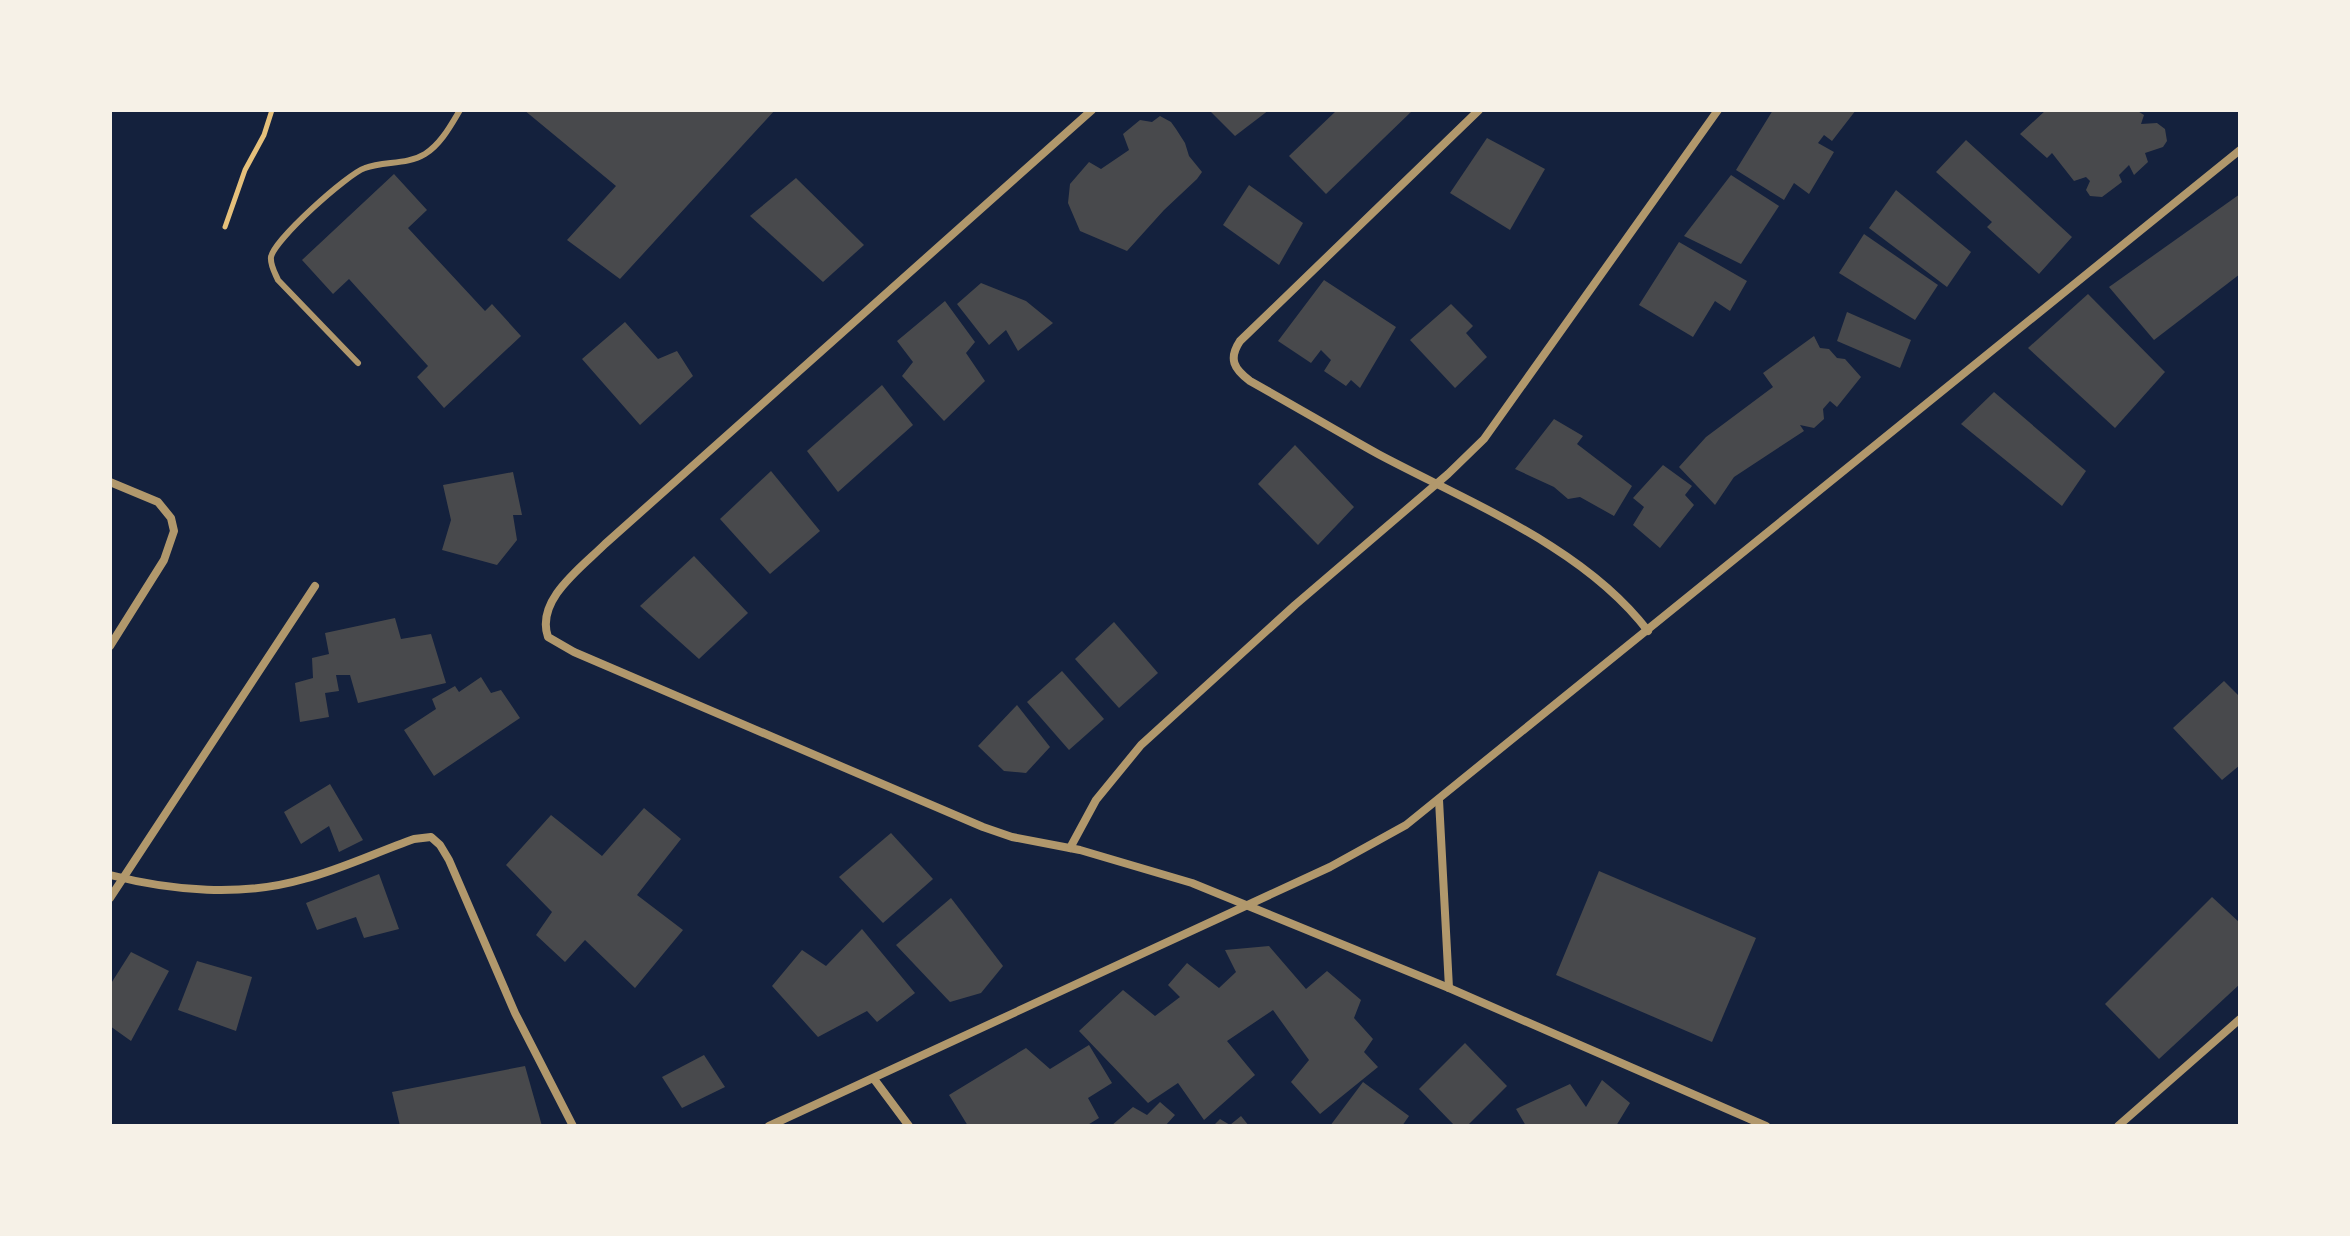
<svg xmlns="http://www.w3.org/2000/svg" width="2350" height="1236" font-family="'Open Sans',sans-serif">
<rect width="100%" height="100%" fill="#14213d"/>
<g fill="#48494c">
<path d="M524 110H775L620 279 567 240 616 186Z"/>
<path d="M1209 110H1269L1235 136Z"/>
<path d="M1337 110H1413L1326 194 1289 156Z"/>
<path d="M1773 110H1856L1832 141 1824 135 1818 143 1834 152 1809 194 1794 183 1784 200 1736 170Z"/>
<path d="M2046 110H2136L2144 115 2141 124 2157 123 2165 129 2167 141 2163 147 2145 153 2148 162 2134 175 2129 165 2119 175 2122 182 2102 197 2090 196 2086 190 2090 181 2086 177 2074 181 2052 153 2047 158 2020 134Z"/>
<path d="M1160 116 1171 122 1176 129 1185 143 1189 156 1202 172 1197 179 1164 210 1127 251 1080 231 1068 203 1070 184 1089 162 1101 169 1129 150 1123 134 1140 120 1152 122Z"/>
<path d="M1487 138 1545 169 1510 230 1450 193Z"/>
<path d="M1966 140 2072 237 2039 274 1987 227 1992 222 1936 172Z"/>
<path d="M394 174 427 210 408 228 485 311 492 304 521 336 444 408 417 377 428 366 349 279 333 294 302 260Z"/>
<path d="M1731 175 1779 206 1741 264 1684 236Z"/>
<path d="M796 178 864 245 823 282 750 216Z"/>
<path d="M1249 185 1303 223 1279 265 1223 225Z"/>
<path d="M1896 190 1971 252 1947 287 1869 228Z"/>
<path d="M2240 194V274L2154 340 2109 287Z"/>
<path d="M1864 234 1938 285 1915 320 1839 273Z"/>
<path d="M1679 242 1747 281 1730 311 1715 301 1693 337 1639 305Z"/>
<path d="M1324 280 1396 327 1360 388 1351 380 1346 386 1324 371 1331 360 1321 350 1311 363 1278 341Z"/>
<path d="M981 283 1026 301 1053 323 1018 351 1006 330 989 345 957 304Z"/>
<path d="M2088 294 2165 372 2115 428 2028 348Z"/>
<path d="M945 301 975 342 966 353 985 381 944 421 902 376 913 362 897 341Z"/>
<path d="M1451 304 1473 326 1466 333 1487 357 1455 388 1410 340Z"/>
<path d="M1847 312 1911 340 1900 368 1837 341Z"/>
<path d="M625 322 658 359 677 351 693 376 640 425 582 359Z"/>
<path d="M1814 336 1820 348 1829 349 1837 358 1845 359 1861 377 1837 407 1830 401 1823 409 1824 419 1814 428 1800 425 1804 431 1734 477 1715 505 1679 467 1706 437 1773 387 1763 373Z"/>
<path d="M882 385 913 425 838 492 807 451Z"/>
<path d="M1994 392 2086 471 2062 506 1961 424Z"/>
<path d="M1554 419 1583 436 1577 444 1632 486 1614 516 1580 497 1568 499 1554 487 1515 469Z"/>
<path d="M1295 445 1354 507 1318 545 1258 484Z"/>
<path d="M1663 465 1692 486 1685 495 1694 505 1660 548 1633 525 1644 507 1633 498Z"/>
<path d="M771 471 820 531 770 574 720 519Z"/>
<path d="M513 472 522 515H513L517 540 497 565 442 550 451 520 443 485Z"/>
<path d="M694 556 748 613 699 659 640 606Z"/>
<path d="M395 618 401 639 431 634 446 683 358 703 350 675H336L339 691 325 693 329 717 300 722 295 683 313 678 312 658 329 654 325 633Z"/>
<path d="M1114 622 1158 673 1119 708 1075 659Z"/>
<path d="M1062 671 1104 719 1069 750 1027 702Z"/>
<path d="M481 677 491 693 501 690 520 718 434 776 404 730 436 709 432 699 455 686 459 692Z"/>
<path d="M2224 681 2240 697V765L2222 780 2173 728Z"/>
<path d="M1017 705 1050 747 1026 773 1004 771 978 746Z"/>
<path d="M330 784 363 840 339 852 329 826 301 844 284 812Z"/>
<path d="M644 808 681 839 637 895 683 930 635 988 585 940 565 962 536 935 552 912 506 865 551 815 602 856Z"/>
<path d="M891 833 933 879 883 923 839 877Z"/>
<path d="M1599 871 1756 938 1712 1042 1556 975Z"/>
<path d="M379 874 399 929 364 938 356 917 317 930 306 903Z"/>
<path d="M2212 897 2240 923V984L2159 1059 2105 1004Z"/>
<path d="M951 898 1003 966 981 993 950 1002 896 945Z"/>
<path d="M862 929 915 993 877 1022 867 1011 818 1037 772 986 802 950 826 966Z"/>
<path d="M1269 946 1306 989 1327 971 1361 1000 1354 1018 1373 1039 1364 1052 1378 1067 1320 1114 1291 1082 1309 1060 1273 1010 1227 1041 1255 1075 1204 1120 1178 1083 1148 1103 1079 1031 1123 990 1155 1016 1180 997 1168 985 1187 963 1219 988 1236 972 1225 950Z"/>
<path d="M131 952 169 971 131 1041 110 1026V985Z"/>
<path d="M197 961 252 977 236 1031 178 1010Z"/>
<path d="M1465 1043 1507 1086 1467 1126H1455L1419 1089Z"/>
<path d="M1089 1045 1112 1083 1088 1098 1099 1118 1086 1126H968L949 1095 1026 1048 1050 1069Z"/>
<path d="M704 1055 725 1087 682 1108 662 1077Z"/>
<path d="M525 1066 542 1126H400L392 1092Z"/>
<path d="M1602 1080 1630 1103 1616 1126H1526L1516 1109 1570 1084 1586 1107Z"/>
<path d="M1363 1082 1409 1116 1402 1126H1330Z"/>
<path d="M1160 1102 1175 1115 1165 1126H1111L1133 1107 1147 1115Z"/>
<path d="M1241 1116 1249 1126H1213L1220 1119 1230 1125Z"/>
</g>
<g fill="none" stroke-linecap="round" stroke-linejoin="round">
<path stroke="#e5c07b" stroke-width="5" d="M225 227 245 170 264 135 272 110"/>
<path stroke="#b1986c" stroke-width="6" d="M358 363 278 280C275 273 270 265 271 257 274 240 347 174 365 168 384 161 407 165 425 154 441 144 451 125 460 110"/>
<g stroke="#b1986c" stroke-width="8">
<path d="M1092 110 605 544C582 567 535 600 548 637L574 652 983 827 1012 837 1080 850 1192 883 1449 988 1766 1126"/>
<path d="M1479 110 1240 341C1228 359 1234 369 1250 381 1293 405 1335 430 1378 454 1470 503 1584 547 1648 631"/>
<path d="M110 482 158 502 171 518 174 531 164 560 110 646"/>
<path d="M1439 800 1449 988"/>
<path d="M1070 848 1096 800 1141 745 1295 605 1448 474 1484 439 1718 110"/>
<path d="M110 875C172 891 242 897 304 879 342 869 377 852 414 839L431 837 440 845 449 860 515 1013 573 1126"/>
<path d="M110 898 315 586"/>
<path d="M874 1079 909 1126"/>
<path d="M769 1126 1330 867 1406 825 2240 150"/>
<path d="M2118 1126 2240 1019"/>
</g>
</g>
<rect width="2350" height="1236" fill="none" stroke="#f6f1e7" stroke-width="224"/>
</svg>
